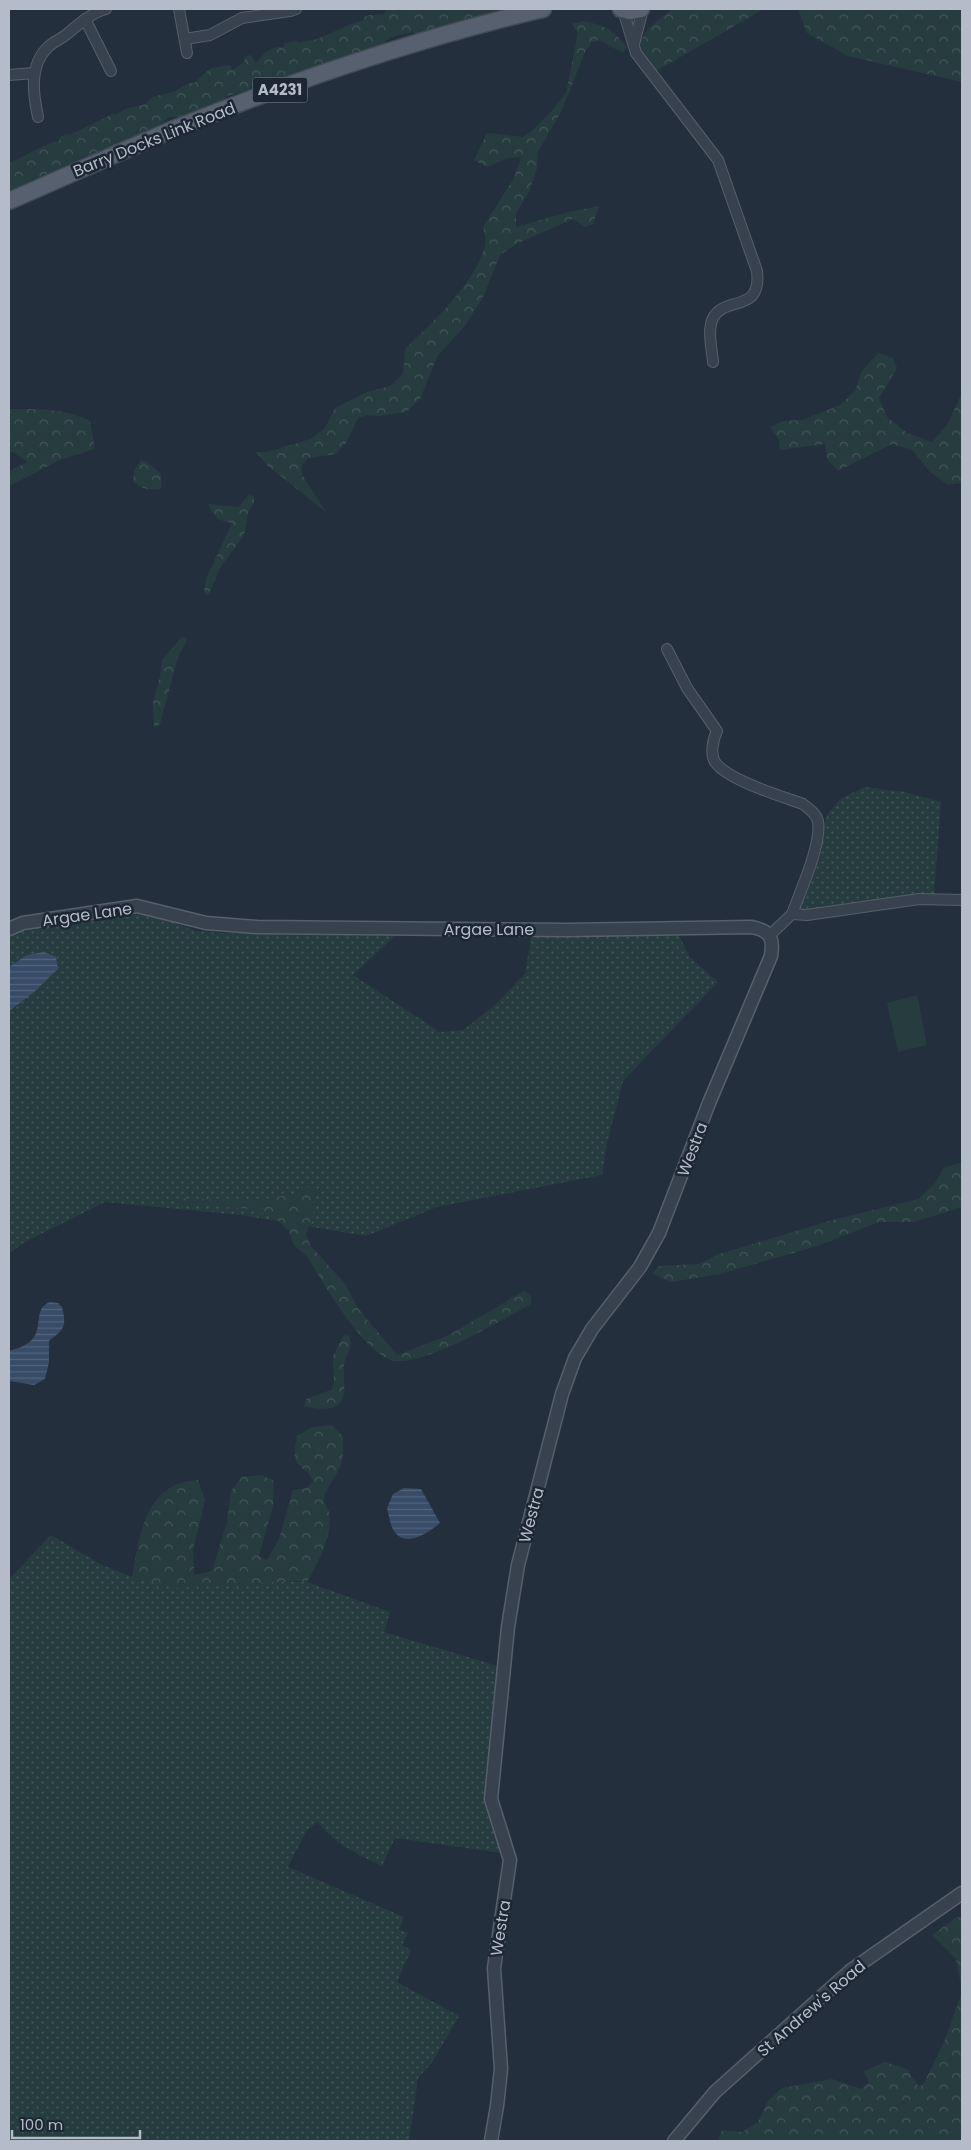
<svg xmlns="http://www.w3.org/2000/svg" width="971" height="2150" font-family="Poppins,sans-serif">
<defs>
<pattern id="grass-dots" width="8" height="8" patternUnits="userSpaceOnUse" patternTransform="scale(1.25)"><rect width="8" height="8" fill="#263c3f"/><path d="M2 2h.1M6 6h.1" fill="none" stroke="#435659" stroke-width="1.8" stroke-linecap="round"/></pattern>
<pattern id="forest-crowns" width="20" height="18" patternUnits="userSpaceOnUse" patternTransform="scale(1.25)"><rect width="20" height="18" fill="#263c3f"/><path d="M2 6a3 3 0 1 1 6 0M12 15a3 3 0 1 1 6 0" fill="none" stroke="#435659"/></pattern>
<pattern id="water-rules" width="6" height="5" patternUnits="userSpaceOnUse" patternTransform="scale(1.25)"><rect width="6" height="5" fill="#394c67"/><path d="M0 2.5h6" fill="none" stroke="#53647b"/></pattern>
</defs>
<rect width="100%" height="100%" fill="#242f3e"/>
<g fill="url(#grass-dots)">
<path d="M864 787 905 792 941 802 934 896 805 911 799 906 827 815 840 799Z"/>
<path d="M138 909 196 931 224 933 399 932 353 975 440 1032 463 1030 495 1005 525 974 531 937 677 931 689 956 718 982 623 1081 607 1143 602 1175 437 1207 366 1236 241 1215 105 1202 23 1243 9 1254V936L25 929Z"/>
<path d="M51 1535 102 1565 132 1577 307 1582 390 1612 384 1632 498 1666 484 1800 502 1853 395 1838 382 1866C357 1854 335 1844 318 1822L307 1830 288 1867 404 1917 399 1929 408 1933 402 1945 411 1950 397 1982 459 2016 431 2064 418 2078 409 2141H9V1576L11 1577Z"/>
</g>
<g fill="url(#forest-crowns)">
<path d="M387 9H498L489 15 484 14 417 36 413 32 391 37 375 50 259 88 252 85 249 90 227 96 220 104 215 106 210 103 207 107 191 113 179 117H169L159 125 150 128 135 137 132 136 108 149 103 148 92 155 85 156 30 184 26 183 20 188 9 193V163C27 156 40 145 59 141L60 137 66 134 69 135 113 114 116 115 125 109 146 104C152 94 162 96 172 92 180 90 185 82 194 83L211 68 230 65 232 70 244 62 245 57 251 55 256 63C263 54 271 46 283 47L285 43 296 41 299 43C306 40 314 41 322 37 336 31 349 24 364 20V17L370 15 384 14Z"/>
<path d="M672 9H764L656 71 642 54 639 44 648 29Z"/>
<path d="M798 9H962V82L848 56 807 33Z"/>
<path d="M582 21C604 25 613 29 627 47L623 53 599 40 592 42 585 52 562 110 538 152 537 168 529 192 516 213V227L569 212 599 206 593 224 585 227 573 219 516 244 500 255 483 297 465 326 438 355 420 399 406 412 379 416 367 415 358 418 346 443 336 454 308 458 301 467 303 476 326 512 268 466 256 452H267L311 439 325 428 335 408 367 392 390 386 403 374 405 349C433 321 474 285 485 246 487 240 484 232 483 227L514 178 521 157 507 158 487 167 474 160 487 133 523 137 534 129 551 112 566 93 578 33 572 24Z"/>
<path d="M878 353 893 358 897 368 879 398 887 417 907 433 932 442 947 425 962 393V483L948 485 929 471 912 450 892 444 838 471 827 459 825 444 780 450 779 440 770 427 783 421 802 420 840 405 855 391 862 371Z"/>
<path d="M9 409C36 409 66 408 90 421L95 449 62 459 9 486V471L28 462 13 452 9 453Z"/>
<path d="M141 460 147 462 161 474V489C150 491 141 489 133 481L134 471Z"/>
<path d="M249 495 254 496V503L248 513 244 535 220 568 208 596 204 592 206 579 232 523C217 520 215 518 208 504L238 507Z"/>
<path d="M184 637 187 640 178 657 160 724 154 728 153 702 160 677 162 660 181 638Z"/>
<path d="M962 1162V1207L914 1222H879L817 1246 720 1274 671 1282 653 1274 658 1266 699 1264 719 1254 836 1219 919 1199 935 1183 943 1168Z"/>
<path d="M314 1184 313 1213 306 1235 311 1246 346 1285 357 1307 397 1355 447 1336 524 1291 531 1296V1304C505 1318 414 1373 388 1359 357 1343 325 1285 306 1255L294 1246 289 1231 276 1219 253 1209 180 1204V1198L260 1202 271 1197 291 1195Z"/>
<path d="M348 1335C355 1346 346 1354 344 1365 343 1376 346 1387 343 1397 338 1413 315 1409 304 1406L306 1399 331 1390 334 1382 333 1356 343 1336Z"/>
<path d="M332 1425 343 1437C343 1449 344 1461 338 1471 334 1480 325 1489 324 1499 324 1504 329 1509 329 1513 333 1537 318 1562 307 1582L297 1581 175 1588 132 1577C138 1545 142 1501 175 1485 182 1482 191 1481 198 1480L205 1500 193 1550 194 1575 212 1571 227 1522 231 1491 242 1477 262 1475 274 1481 273 1506 259 1556 267 1560 279 1539 293 1490 307 1488 313 1482C308 1468 305 1473 298 1464 292 1456 296 1445 297 1436L312 1427Z"/>
<path d="M957 1917 962 1918V1990L956 1959 932 1935Z"/>
<path d="M962 1992V2141H718L722 2130 742 2132 758 2122 768 2101 782 2088 832 2079 861 2089 869 2083 864 2071 885 2062 907 2069 919 2087 924 2083 944 2042Z"/>
</g>
<path fill="#263c3f" d="M917 995 927 1045 898 1052 887 1003Z"/>
<g fill="url(#water-rules)">
<path d="M44 952 56 957 58 969 33 993 9 1011V967L27 955Z"/>
<path d="M50 1302 58 1303 62 1307C67 1327 64 1329 49 1341V1362L45 1379 34 1385 9 1381V1351C18 1348 28 1346 34 1337 42 1326 34 1308 50 1302Z"/>
<path d="M404 1488 421 1489 440 1523C429 1532 406 1549 394 1531 390 1525 389 1515 387 1508L393 1494Z"/>
</g>
<g fill="none" stroke-linecap="round" stroke-linejoin="round">
<g stroke="#565f6c" stroke-width="12">
<g id="minor">
<path d="M179 9 187 53"/>
<path d="M623 10 636 53 718 160 757 271C762 314 725 295 713 318 707 330 712 349 713 362"/>
<path d="M85 19 111 71"/>
<path d="M185 39 210 35 242 18 290 11 296 9"/>
<path d="M634 44 643 9"/>
<path d="M9 75 34 73"/>
<path d="M38 117C33 94 29 65 48 47 53 42 61 39 67 34 79 24 91 13 106 9"/>
<path d="M667 649 687 688 717 731C713 739 710 754 715 762 727 780 781 796 803 804 809 809 816 813 818 821 822 844 800 892 792 914"/>
<path d="M770 935 792 914 807 915 919 899 962 900"/>
</g>
</g>
<g stroke="#565f6c" stroke-width="15">
<g id="tertiary">
<path d="M9 929 23 923 137 906 206 923 257 927 568 930 752 927C770 931 774 937 771 956L709 1103 659 1233 640 1267 592 1329 575 1358 562 1394 518 1565 508 1627 491 1799 510 1860 494 1968 501 2069 497 2106 491 2141"/>
<path d="M674 2141 715 2092 850 1971 962 1893"/>
</g>
</g>
<g stroke="#414a57" stroke-width="19">
<g id="primary">
<path d="M621 9 629 11 641 9"/>
<path d="M9 201C62 178 115 154 169 131 287 83 419 38 543 9"/>
</g>
</g>
<use href="#minor" stroke="#38414e" stroke-width="10"/>
<use href="#tertiary" stroke="#38414e" stroke-width="12"/>
<use href="#primary" stroke="#56606e" stroke-width="16"/>
</g>
<g text-anchor="middle" stroke-width="5" stroke-linejoin="round" paint-order="stroke">
<rect fill="#1d2633" stroke="#878f9c" stroke-width="1" x="252.5" y="77.5" width="55" height="25" rx="4"/>
<g font-size="15" font-weight="bold" fill="#b4bcc9">
<text x="280" y="95">A4231</text>
</g>
<g font-size="16" fill="#b4bcc9" stroke="#1d2633">
<text transform="translate(154 139) rotate(-22)" y="6">Barry Docks Link Road</text>
<text transform="translate(87 914) rotate(-8)" y="6">Argae Lane</text>
<text x="489" y="935">Argae Lane</text>
<text transform="translate(692 1149) rotate(-69)" y="6">Westra</text>
<text transform="translate(531 1515) rotate(-75)" y="6">Westra</text>
<text transform="translate(500 1928) rotate(-81)" y="6">Westra</text>
<text transform="translate(811 2008) rotate(-41)" y="6">St Andrew's Road</text>
</g>
</g>
<rect width="971" height="2150" fill="none" stroke="#b4bcc9" stroke-width="20"/>
<path d="M12 2130v8h128v-8" fill="none" stroke="#b4bcc9" stroke-width="2.5"/>
<text x="20" y="2130" font-size="15" fill="#b4bcc9" stroke="#1d2633" stroke-width="4" paint-order="stroke">100 m</text>
</svg>
